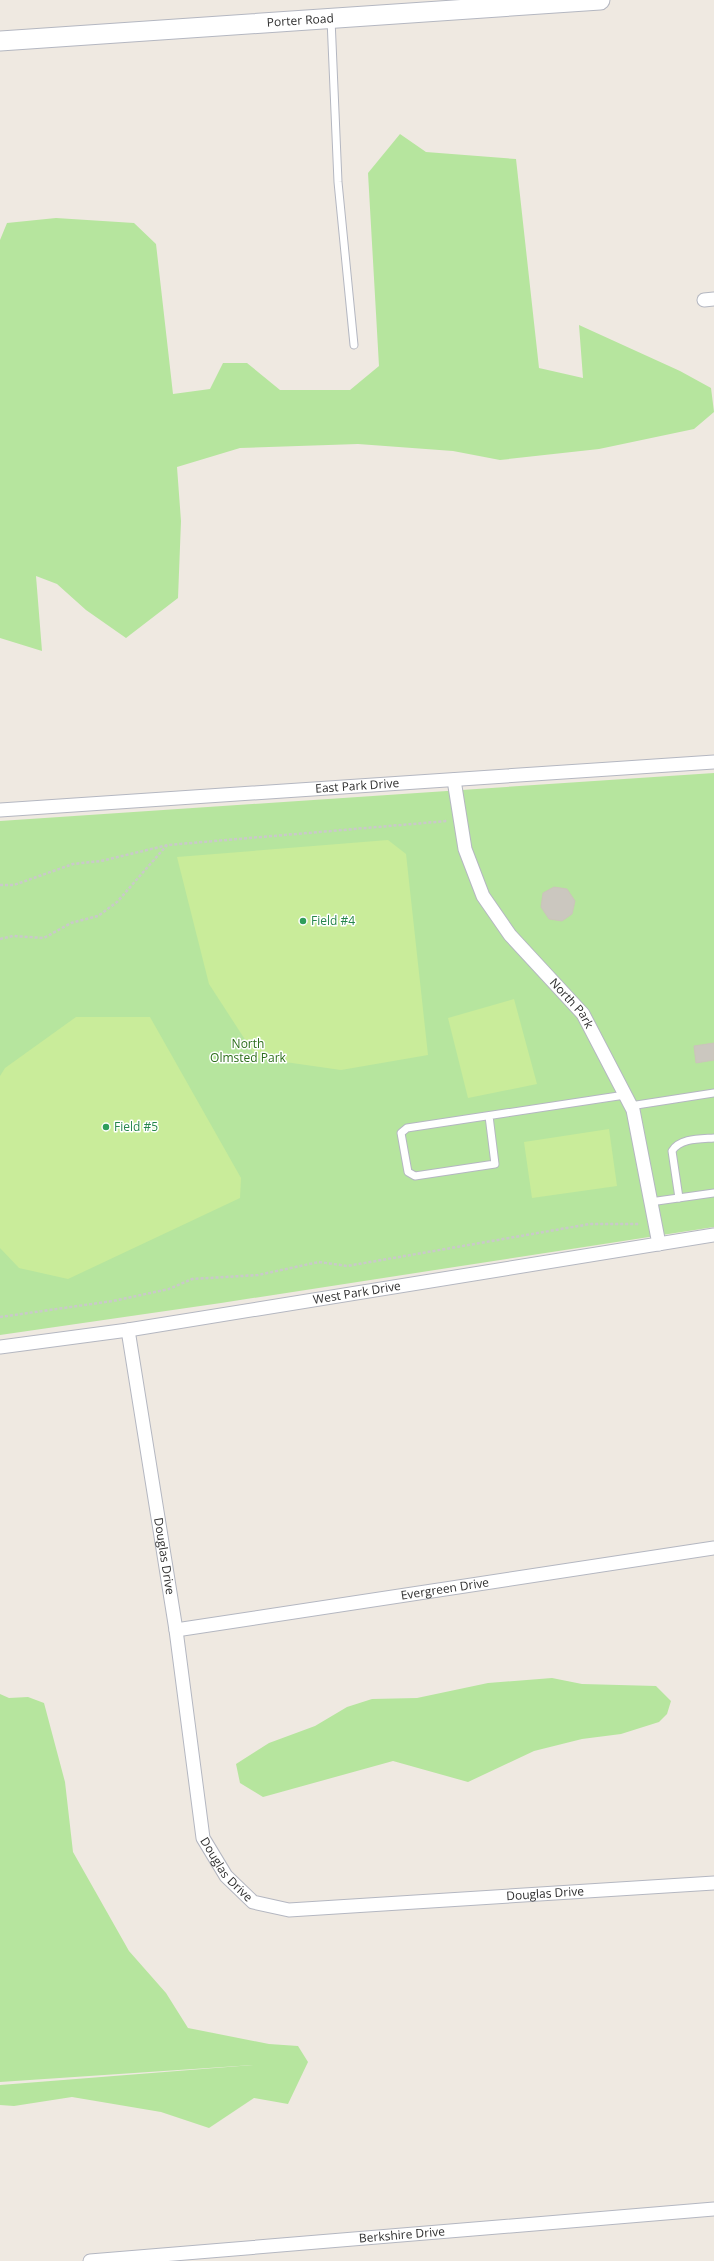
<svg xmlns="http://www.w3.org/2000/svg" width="714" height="2261" font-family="'Open Sans',sans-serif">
<rect width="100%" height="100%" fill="#efe9e1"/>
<g fill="#b6e59e">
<path d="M400 134 426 152 516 159 539 368 583 378 579 325 680 371 711 388 714 412 694 429 599 449 500 460 453 451 358 444 240 448 177 467 181 521 178 598 126 638 86 610 57 584 36 576 42 651 0 638V240L7 223 56 218 134 223 156 244 173 394 210 389 223 363H247L280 390H350L379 366 368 173Z"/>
<path d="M714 773V1227L221 1303 0 1335V821Z"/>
<path d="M552 1678 582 1684 656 1686 671 1701 667 1714 659 1722 621 1734 582 1739 534 1751 468 1782 393 1761 263 1797 240 1783 236 1764 269 1743 315 1726 347 1707 372 1699 417 1698 488 1683Z"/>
<path d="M0 1694 9 1698 28 1697 44 1703 65 1782 73 1852 129 1951 166 1993 188 2028 269 2044 298 2046 308 2062 288 2104 254 2098 209 2128 161 2112 72 2097 14 2106 0 2105V2085L253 2065 0 2082Z"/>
</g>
<g fill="#c9ec9a">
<path d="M388 840 406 854 428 1055 341 1070 257 1058 209 984 177 857Z"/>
<path d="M514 999 537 1084 468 1098 448 1018Z"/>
<path d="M76 1017H150L241 1178 240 1198 68 1279 19 1268 0 1248V1076L5 1068Z"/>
<path d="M609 1129 617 1186 532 1198 524 1142Z"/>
</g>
<g fill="#cbc7bf" stroke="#cbc5ba">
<path d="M554 887 567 889 575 901 572 914 562 921 549 919 541 907 543 893Z"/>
<path d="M714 1043V1060L696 1063 694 1046Z"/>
</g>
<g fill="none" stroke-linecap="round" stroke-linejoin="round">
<g stroke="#b4b7c1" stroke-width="9">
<g id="lane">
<path d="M331 19 338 182 354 345"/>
<path d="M630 1106 714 1093"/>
<path d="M489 1116 495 1164 415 1176 408 1172 401 1133 407 1128 625 1095"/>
<path d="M679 1198 672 1151C680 1138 700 1139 714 1138"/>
<path d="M650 1202 714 1193"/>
</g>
</g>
<g stroke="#b4b7c1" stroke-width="15">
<g id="street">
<path d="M704 300 714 299"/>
<path id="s1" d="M454 780 465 849 483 896 510 935 583 1014 633 1110 659 1244"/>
<path id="s2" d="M0 810 714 762"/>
<path id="s3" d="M128 1330 176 1630 203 1838 226 1876 253 1902 289 1910 714 1883"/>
<path id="s4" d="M0 1347 128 1330 714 1235"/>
<path id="s5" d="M176 1630 714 1548"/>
<path id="s6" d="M90 2261 714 2209"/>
</g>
</g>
<g stroke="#b4b7c1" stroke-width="21">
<g id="secondary">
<path id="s7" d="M0 41 600 0"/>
</g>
</g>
<g stroke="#c9c9c9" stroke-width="2.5" stroke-dasharray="3 2" stroke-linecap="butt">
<path d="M0 885H14L73 864 101 861 168 845 447 821"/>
<path d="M0 939 13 936 44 938 71 923 98 916 117 902 167 845"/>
<path d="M0 1317 113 1301 169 1289 192 1279 258 1275 319 1262 347 1266 590 1224H639"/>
</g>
<use href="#lane" stroke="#fff" stroke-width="7"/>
<use href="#street" stroke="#fff" stroke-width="13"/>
<use href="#secondary" stroke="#fff" stroke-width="19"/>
</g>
<g fill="#2e9e5b" stroke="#fff" stroke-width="1.5">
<circle cx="303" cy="921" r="4"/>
<circle cx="106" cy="1127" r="4"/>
</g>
<g text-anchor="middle" stroke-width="3" stroke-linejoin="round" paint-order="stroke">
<g font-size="12" fill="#2e2e2e" stroke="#fff">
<text dy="4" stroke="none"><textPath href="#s7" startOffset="301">Porter Road</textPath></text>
<text dy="4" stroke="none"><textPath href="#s2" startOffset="358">East Park Drive</textPath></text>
<text dy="4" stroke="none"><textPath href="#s1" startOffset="260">North Park</textPath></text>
<text dy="4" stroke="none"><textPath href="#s4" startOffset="361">West Park Drive</textPath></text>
<text dy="4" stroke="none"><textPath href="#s3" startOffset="229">Douglas Drive</textPath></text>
<text dy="4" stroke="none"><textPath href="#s5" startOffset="272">Evergreen Drive</textPath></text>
<text dy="4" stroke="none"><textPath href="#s3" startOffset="553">Douglas Drive</textPath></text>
<text dy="4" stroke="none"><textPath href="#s3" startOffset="889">Douglas Drive</textPath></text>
<text dy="4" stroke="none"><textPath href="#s6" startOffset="313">Berkshire Drive</textPath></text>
</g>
<g font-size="12" fill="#27864d" stroke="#fff" text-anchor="start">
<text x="311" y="925">Field #4</text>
<text x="114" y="1131">Field #5</text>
</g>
<g font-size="12" fill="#2c6e1b" stroke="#fff">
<text x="248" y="1048">North<tspan x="248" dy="14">Olmsted Park</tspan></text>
</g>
</g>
</svg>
